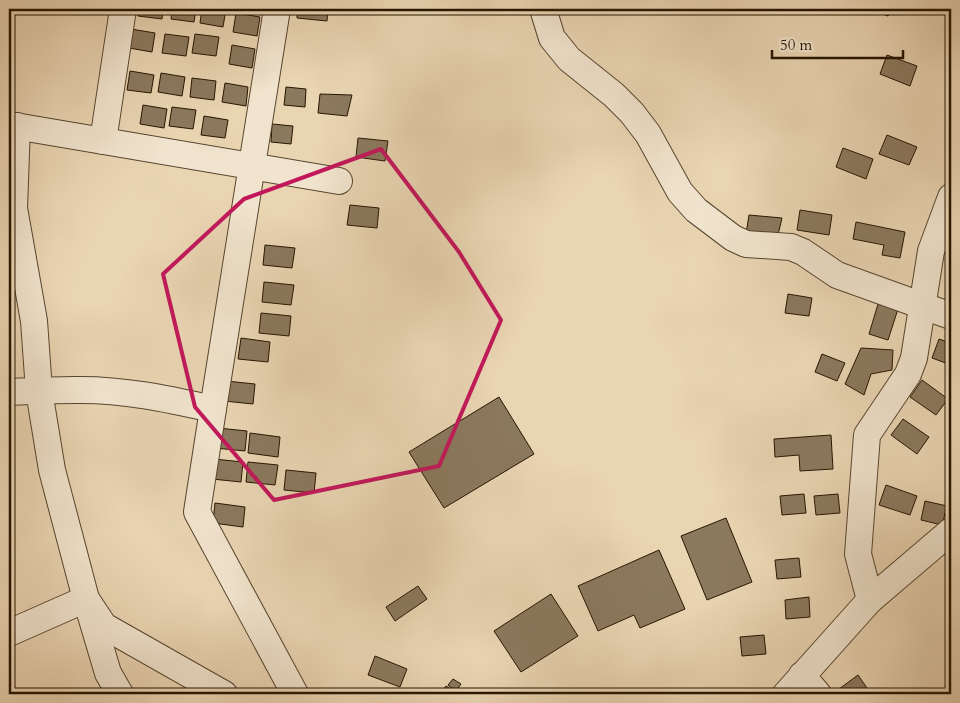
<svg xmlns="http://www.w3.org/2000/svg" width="960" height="703" font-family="Cardo,serif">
<rect width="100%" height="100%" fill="#ead5b3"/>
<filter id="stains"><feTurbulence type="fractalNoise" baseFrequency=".004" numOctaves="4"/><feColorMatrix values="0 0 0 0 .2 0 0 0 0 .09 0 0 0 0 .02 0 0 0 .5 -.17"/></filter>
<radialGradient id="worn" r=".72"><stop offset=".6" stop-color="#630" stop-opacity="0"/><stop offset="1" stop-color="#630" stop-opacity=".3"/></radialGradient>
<g fill="#8b795e" stroke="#251501">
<path d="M139 9H163L162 19 138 16Z"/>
<path d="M172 9H196L194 22 171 19Z"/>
<path d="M202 9H226L223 27 200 23Z"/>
<path d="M297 9H328L327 21 297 18Z"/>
<path d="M869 9H891L888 16Z"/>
<path d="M236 13 260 17 257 36 233 32Z"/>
<path d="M131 29 155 33 152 52 129 48Z"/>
<path d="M165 34 189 37 186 56 162 53Z"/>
<path d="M195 34 219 37 216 56 192 53Z"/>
<path d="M232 45 255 49 252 68 229 64Z"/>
<path d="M887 55 917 66 910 86 880 74Z"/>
<path d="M130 71 154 75 151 93 127 90Z"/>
<path d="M161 73 185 77 182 96 158 92Z"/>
<path d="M192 78 216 81 214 100 190 97Z"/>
<path d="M225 83 248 87 246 106 222 102Z"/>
<path d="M286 87 306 89 305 107 284 105Z"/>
<path d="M320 94 352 95 347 116 318 113Z"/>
<path d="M143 105 167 109 164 128 140 124Z"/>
<path d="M172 107 196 110 193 129 169 126Z"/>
<path d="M204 116 228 120 225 138 201 135Z"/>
<path d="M272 124 293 126 291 144 271 142Z"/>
<path d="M887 135 917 147 909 165 879 154Z"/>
<path d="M358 138 388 141 385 161 356 157Z"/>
<path d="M843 148 873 159 866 179 836 167Z"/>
<path d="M350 205 379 208 377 228 347 225Z"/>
<path d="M800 210 832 215 829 235 797 230Z"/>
<path d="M749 215 782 218 777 239 746 234Z"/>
<path d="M856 222 905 232 900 258 882 255 884 245 853 239Z"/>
<path d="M265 245 295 248 292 268 263 265Z"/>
<path d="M264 282 294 285 291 305 262 302Z"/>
<path d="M788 294 812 298 809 316 785 313Z"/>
<path d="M878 304 898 309 888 340 869 334Z"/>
<path d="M261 313 291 316 289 336 259 333Z"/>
<path d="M241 338 270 342 268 362 238 359Z"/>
<path d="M939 339 951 343V365L932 358Z"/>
<path d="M861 348 893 350 892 370 871 374 864 395 845 384Z"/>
<path d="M822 354 845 363 837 381 815 372Z"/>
<path d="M922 380 948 399 936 415 910 397Z"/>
<path d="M226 381 255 384 253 404 224 401Z"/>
<path d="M499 397 534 454 444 508 409 452Z"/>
<path d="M903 419 929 437 917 454 891 435Z"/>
<path d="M218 428 247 431 245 451 215 448Z"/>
<path d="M951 428V446L946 444Z"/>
<path d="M250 433 280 437 278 457 248 453Z"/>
<path d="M831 435 833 469 800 471 799 455 775 457 774 439Z"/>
<path d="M214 459 243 462 241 482 212 479Z"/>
<path d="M248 462 278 465 275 485 246 482Z"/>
<path d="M286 470 316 473 314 493 284 490Z"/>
<path d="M886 485 917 496 910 515 879 505Z"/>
<path d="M804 494 806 513 782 515 780 496Z"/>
<path d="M838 494 840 513 816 515 814 496Z"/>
<path d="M925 501 947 506 942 525 921 520Z"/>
<path d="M215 503 245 507 243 527 213 523Z"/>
<path d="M726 518 752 582 707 600 681 536Z"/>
<path d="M659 550 685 609 640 628 634 615 598 631 578 586Z"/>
<path d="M799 558 801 577 777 579 775 560Z"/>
<path d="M418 586 427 599 395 621 386 607Z"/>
<path d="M551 594 578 636 521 672 494 631Z"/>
<path d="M809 597 810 617 786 619 785 600Z"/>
<path d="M764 635 766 654 742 656 740 637Z"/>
<path d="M375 656 407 669 400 687 368 675Z"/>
<path d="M858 675 869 691 864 694H843L839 689Z"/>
<path d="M453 679 461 684 456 691 448 685Z"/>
<path d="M446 686 454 691 452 694 441 693Z"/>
<path d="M516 689 523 694H511Z"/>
</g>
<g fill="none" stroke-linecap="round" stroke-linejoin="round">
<g stroke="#56452e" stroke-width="28">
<g id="minor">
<path d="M543 9 552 38 569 59 614 95 632 113 648 134 680 192 696 210 733 238 746 244 791 247 803 252 837 275 951 316"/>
<path d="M9 125 339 181"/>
<path d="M17 126 14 208 34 321 39 391 52 470 86 599 108 673 120 694"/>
<path d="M103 141 123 9"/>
<path d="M9 392C31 391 53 390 75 390 122 389 168 399 213 409L197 512 295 694"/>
<path d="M213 409 277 9"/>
<path d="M870 600 858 554 867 435 908 374 914 358 931 251 951 197"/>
<path d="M9 633 86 599 104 626 224 694"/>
<path d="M802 675 818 694"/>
<path d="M786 694 870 600 951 531"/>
</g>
</g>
<use href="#minor" stroke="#f1e4ce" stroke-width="26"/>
</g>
<path fill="none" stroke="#c2185b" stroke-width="4" stroke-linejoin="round" d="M381 149 459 252 501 320 439 466 274 500 195 407 163 274 244 199Z"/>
<rect width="960" height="703" fill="none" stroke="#ead5b3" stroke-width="30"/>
<rect x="10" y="10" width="940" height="683" fill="none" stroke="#251501" stroke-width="2.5"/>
<rect x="15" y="15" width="930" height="673" fill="none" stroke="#251501"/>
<path d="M772 50v8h131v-8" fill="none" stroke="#251501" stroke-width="2.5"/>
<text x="780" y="50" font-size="15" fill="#251501" stroke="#f1e4ce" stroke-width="4" paint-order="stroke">50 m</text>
<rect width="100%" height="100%" filter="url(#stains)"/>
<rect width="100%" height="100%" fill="url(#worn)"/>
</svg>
